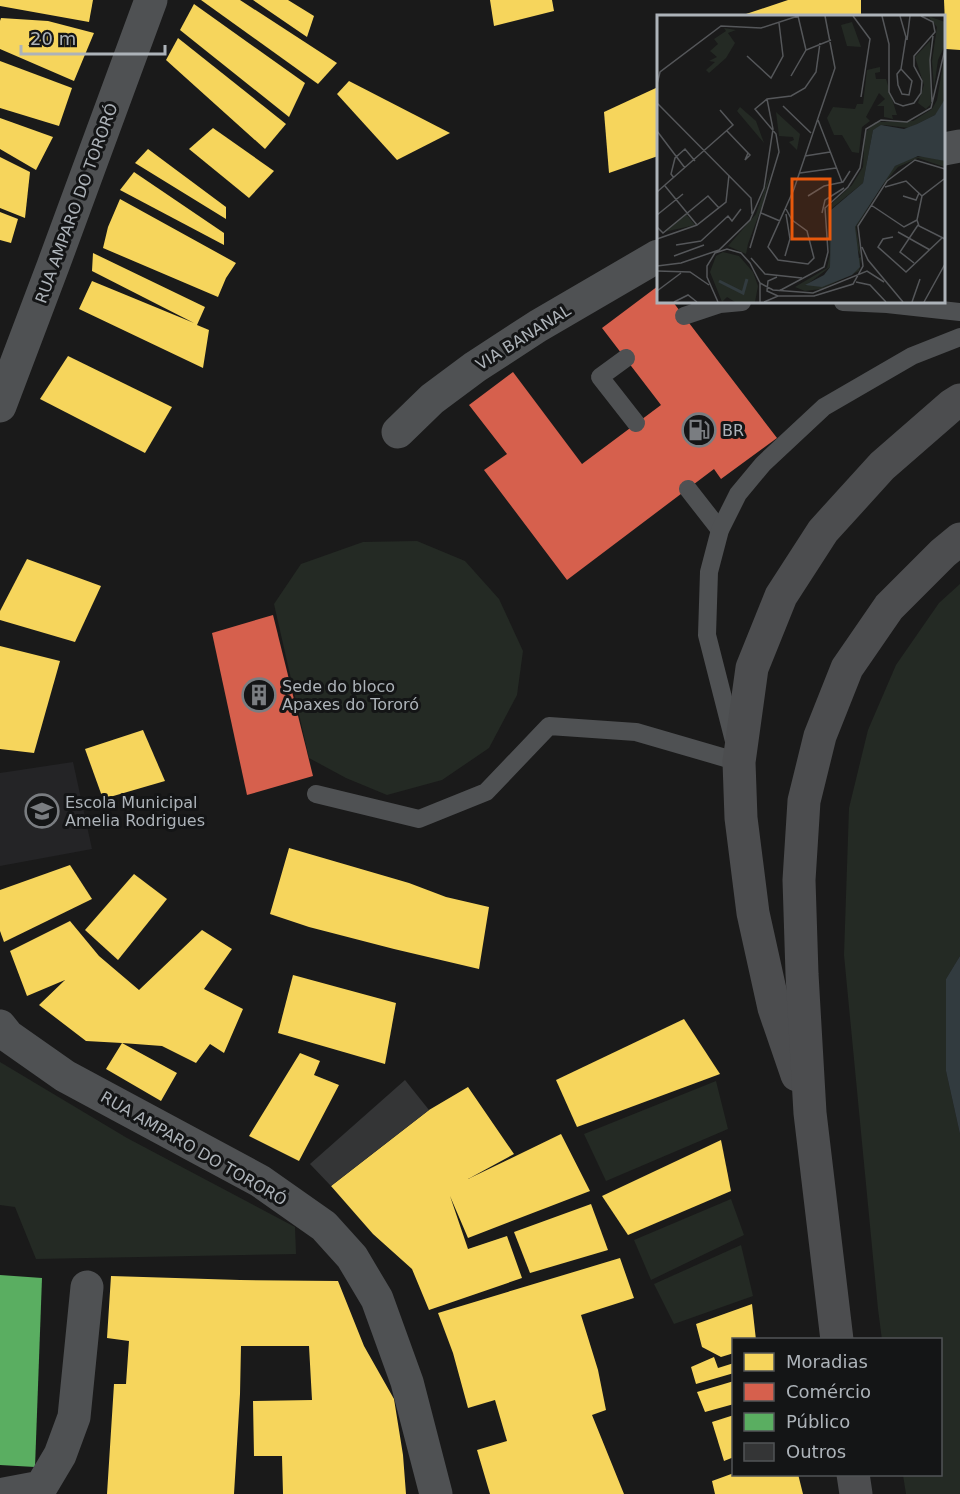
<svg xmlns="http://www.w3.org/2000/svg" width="960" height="1494" font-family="'DejaVu Sans',sans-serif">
<rect width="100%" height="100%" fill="#1a1a1a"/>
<path fill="#242426" d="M73 762 92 849 0 866V773Z"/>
<g fill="#242a24">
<path d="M417 541 465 561 499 599 523 651 517 695 489 748 442 780 387 795 346 778 309 758 274 604 301 564 363 542Z"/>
<path d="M960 584V956L946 979V1071L960 1134V1494H906L903 1475 940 1474V1340H882L878 1309 844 955 849 808 868 730 896 665 939 603Z"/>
<path d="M0 1062 127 1138 295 1227 296 1254 36 1259 15 1207 0 1205Z"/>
<path d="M716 1081 728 1129 606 1181 584 1134Z"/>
<path d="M731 1199 744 1235 651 1280 634 1240Z"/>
<path d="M741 1245 753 1296 674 1324 654 1284Z"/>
</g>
<path fill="#323b3f" d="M960 956V1134L946 1071V979Z"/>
<g fill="#f6d55c">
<path d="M0 0H93L89 22 0 6Z"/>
<path d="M201 0H240L337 63 318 84Z"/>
<path d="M253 0H288L314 16 307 37Z"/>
<path d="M490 0H552L554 11 494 26Z"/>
<path d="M788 0H861V16H740Z"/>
<path d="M944 0H960V50L946 49Z"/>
<path d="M194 4 305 83 289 117 180 30Z"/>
<path d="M1 18 48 21 94 33 74 81 0 49V21Z"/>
<path d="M178 38 286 124 265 149 166 60Z"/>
<path d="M0 61 72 88 59 126 0 108Z"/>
<path d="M349 81 450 133 397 160 337 94Z"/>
<path d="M658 87V156L609 173 604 112Z"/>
<path d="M0 118 53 137 36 170 0 149Z"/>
<path d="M213 128 274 171 249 198 189 149Z"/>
<path d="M148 149 226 207V219L135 163Z"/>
<path d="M0 157 30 172 25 218 0 208Z"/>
<path d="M134 172 224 233V245L120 190Z"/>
<path d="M120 199 236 263 226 278 218 297 103 248 108 227Z"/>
<path d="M0 212 18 219 11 243 0 240Z"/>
<path d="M93 253 205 307 197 325 209 330 203 368 79 309 92 281 194 323 92 271Z"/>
<path d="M68 356 172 407 145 453 40 399Z"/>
<path d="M27 559 101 586 75 642 0 620V611Z"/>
<path d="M0 646 60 661 34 753 0 749Z"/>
<path d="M143 730 165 781 103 799 85 749Z"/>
<path d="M289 848 409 883 446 897 489 907 479 969 394 949 309 927 270 914Z"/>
<path d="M70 865 92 899 4 942 0 931V890Z"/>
<path d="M134 874 167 899 118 960 85 930Z"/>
<path d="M70 921 99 956 139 990 202 930 232 949 204 989 243 1009 224 1053 210 1044 196 1063 162 1046 122 1043 177 1073 161 1101 106 1069 122 1043 86 1041 39 1005 65 980 27 996 10 951Z"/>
<path d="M293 975 396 1003 385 1064 278 1033Z"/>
<path d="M684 1019 720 1074 577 1127 556 1080Z"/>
<path d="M300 1053 320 1061 314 1075 339 1085 299 1161 249 1136Z"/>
<path d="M468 1087 514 1154 468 1179 561 1134 590 1191 468 1238 450 1196 468 1249 507 1236 522 1278 429 1310 412 1269 373 1234 331 1186 429 1110Z"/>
<path d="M721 1140 731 1191 628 1235 602 1196Z"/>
<path d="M591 1204 608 1250 530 1273 514 1232Z"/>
<path d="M620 1258 634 1298 581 1315 598 1370 606 1410 592 1415 624 1494H490L477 1450 507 1441 495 1400 468 1408 453 1353 438 1313Z"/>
<path d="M111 1276 240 1280 338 1281 364 1346 394 1399 403 1455 406 1494H283L282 1456H254L253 1401 312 1400 309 1346H241L240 1394 234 1494H107L114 1384H126L129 1341 107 1338Z"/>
<path d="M752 1304 756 1340H734V1353L721 1357 702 1347 696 1324Z"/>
<path d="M714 1357 718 1368 734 1363V1373L696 1384 691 1367Z"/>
<path d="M734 1381V1404L705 1412 697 1392Z"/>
<path d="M734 1415V1457L724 1461 712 1422Z"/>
<path d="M734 1473V1474H798L803 1494H715L712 1481Z"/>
</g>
<g fill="#d6604d">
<path d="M658 286V302H673L777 438 721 479 714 469 567 580 484 470 507 454 469 405 513 372 582 464 661 405 602 328Z"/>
<path d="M273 615 313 776 247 795 212 633Z"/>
</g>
<path fill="#5aae61" d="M0 1275 42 1278 35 1467 0 1465Z"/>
<path fill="#343536" d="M405 1080 429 1110 331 1186 310 1164Z"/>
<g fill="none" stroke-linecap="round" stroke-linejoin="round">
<g stroke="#4f5153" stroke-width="18">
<path d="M843 302 887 304 960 312"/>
<path d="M684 316 720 304 742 302"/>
<path d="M626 358 600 377 636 423"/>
<path d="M688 489 720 530"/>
<path d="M734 741 707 635 709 572 720 530 738 494 763 464 824 407 912 356 960 337"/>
<path d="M316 794 419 819 486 792 549 726 636 732 739 762"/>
</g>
<g stroke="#4f5153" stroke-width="33">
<path d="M944 149 960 146"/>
<path d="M0 406 53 266 151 0"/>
<path d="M398 432 432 399 475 367 538 326 658 256"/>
<path d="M0 1026 8 1036 65 1076 260 1181 324 1226 352 1257 377 1299 407 1382 436 1494"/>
<path d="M4 1494 41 1487 60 1455 74 1417 87 1287"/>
</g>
<g stroke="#4c4d4f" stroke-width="33">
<path d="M797 1075 774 1008 753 913 741 818 739 762 752 668 781 596 823 531 882 466 952 405 960 400"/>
<path d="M837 1340 810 1113 802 974 799 880 804 801 820 736 847 668 889 607 943 553 960 539"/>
<path d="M853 1474 856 1494"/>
</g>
</g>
<defs>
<g id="fuel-ring" transform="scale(1.725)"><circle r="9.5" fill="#141516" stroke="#7a7d81" stroke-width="1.5"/><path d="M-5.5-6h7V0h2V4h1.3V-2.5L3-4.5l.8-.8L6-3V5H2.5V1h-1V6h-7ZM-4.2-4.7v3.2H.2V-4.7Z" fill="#7a7d81"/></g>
<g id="building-ring" transform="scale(1.725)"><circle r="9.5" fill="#141516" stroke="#7a7d81" stroke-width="1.5"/><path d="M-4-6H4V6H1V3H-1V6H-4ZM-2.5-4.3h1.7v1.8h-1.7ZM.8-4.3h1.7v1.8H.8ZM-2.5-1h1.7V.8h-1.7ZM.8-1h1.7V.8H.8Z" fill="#7a7d81"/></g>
<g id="school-ring" transform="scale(1.725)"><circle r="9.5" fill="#141516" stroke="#7a7d81" stroke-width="1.5"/><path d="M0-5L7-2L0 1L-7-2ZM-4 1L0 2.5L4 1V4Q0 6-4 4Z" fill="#7a7d81"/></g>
</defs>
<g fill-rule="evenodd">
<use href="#fuel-ring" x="699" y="430"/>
<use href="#building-ring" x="259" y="695"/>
<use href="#school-ring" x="42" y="811"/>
</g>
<g text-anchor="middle" stroke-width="6" stroke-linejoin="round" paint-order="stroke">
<g font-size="16" fill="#adb3b9" stroke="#141516">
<text transform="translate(76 203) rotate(-70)" y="6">RUA AMPARO DO TORORÓ</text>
<text transform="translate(523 337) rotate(-32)" y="6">VIA BANANAL</text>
<text transform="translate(194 1148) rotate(30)" y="6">RUA AMPARO DO TORORÓ</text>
</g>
<g font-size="16" fill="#adb3b9" stroke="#141516" text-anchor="start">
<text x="722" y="436">BR</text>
<text x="282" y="692">Sede do bloco<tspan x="282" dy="18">Apaxes do Tororó</tspan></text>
<text x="65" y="808">Escola Municipal<tspan x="65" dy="18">Amelia Rodrigues</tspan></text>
</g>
</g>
<g transform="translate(657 15)">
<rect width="288" height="288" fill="#1a1a1a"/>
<path d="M271 1 288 7V30L281 45 277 73 275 46 280 12ZM195 7 203 29 204 32 190 31 184 10ZM67 13 79 15 71 18 78 28 69 43 52 58 49 55 58 47 52 46 60 42 53 36 61 29 57 24 69 16ZM273 26 274 89 269 94 261 88 267 70 258 42ZM288 37 286 89 278 100 252 113 227 110 216 115 206 168 175 193 173 252 148 271 204 242 197 226 198 212 221 172 238 151 254 143 267 141 288 146V152L261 143 241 152 224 172 199 212 204 242 202 256 164 274 148 276 138 272 170 253 173 239 170 193 195 170 206 152 208 118 218 107 256 106 275 94 280 85ZM223 52V57L218 58 219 64H229L240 100H235L236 104 227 102V91H220L228 84 222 78 209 102 213 106 205 112 202 138 195 137 185 120H177L170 103 176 92 198 94 200 89H206L210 55ZM83 92 99 106 107 128 80 96ZM119 97 143 119 140 135 132 127 137 125 136 122 122 121ZM114 156 106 188 91 229 89 239 71 231 99 199ZM29 199 38 210 7 217ZM66 237 82 241 96 257 101 271 98 287H78L70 282 65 287 53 257 59 241Z" fill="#242a24"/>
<path d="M288 84V146L261 141 238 151 198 212 203 252 195 260 165 272 148 270 167 260 173 252 174 195 206 168 216 115 224 110 247 114 260 109 278 100Z" fill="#323b3f"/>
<path fill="none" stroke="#323b3f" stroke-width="3" d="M62 266 86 278 90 264"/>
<path fill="none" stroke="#55575a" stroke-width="1.5" d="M141 1 149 35M196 1 213 24 204 82M225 1 232 29V77L238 88 246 91 257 88 264 78 265 66 257 51V41L278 17 276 7 264 1M243 1 249 22 244 54M250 25 253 1M90 41 114 63 126 41 122 8M244 54 255 66 252 80 245 79 241 70 240 59ZM134 61 149 35 174 25M0 69 3 57 64 11 104 13 141 1M275 87 273 45 276 21M0 88 94 183 95 199M126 91 154 118M161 105 185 167M0 116 28 153M70 116 91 138 88 145 93 140 91 138M148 141 173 137M143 158 179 153M17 163 14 159 18 143 28 134 38 146M287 164 265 181 260 205 262 211 288 224M8 171 40 210M228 172 249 166 265 181M0 177 76 110 63 95M151 181 167 171 186 167 193 156M246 181 259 185 262 178M214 190 247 212 260 205M129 194 135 205 150 216 157 243 151 249 121 245 111 232 137 174 178 53 168 1M104 198 123 206M165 198 168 185 187 173M0 200 26 179M0 212 6 218 51 181 62 193M241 217 273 235M236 222 226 224 221 232 249 257 285 223M0 224 40 210 69 187 72 160M44 226 71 201 75 206 84 194M19 230 44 226M205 232 211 245 246 287M93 233 122 137 119 119 98 94 110 84 134 81 148 73 159 57 163 28M17 241 47 230M128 241 133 224 129 199M94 243 108 259 145 263M257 248 243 237 261 210M0 251 24 248 62 235 93 205 107 173 116 114 110 84M0 256 33 257 52 270M120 262 111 266 110 276 121 281M199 267 213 270 229 287M103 268 116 275 156 278 210 256 227 267M0 276 24 258M122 276 167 252 171 237 168 193 191 172 203 153 209 114 224 105 250 107 274 93 288 34M17 287 31 280 40 287M61 287 50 262V251L58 238 70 234 84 238 93 248 103 268V287M107 287 121 281H157L196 269 206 251 201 211 230 166 258 145 288 154M255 287 263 264M267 287 288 249"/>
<path fill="#e8590c" fill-opacity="0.15" stroke="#e8590c" stroke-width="3" d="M135 164H173V224H135Z"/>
<rect width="288" height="288" fill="none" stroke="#adb3b9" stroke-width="3"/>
</g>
<rect x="732" y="1338" width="210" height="138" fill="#141516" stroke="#515457" stroke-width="1.5"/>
<rect x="744" y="1353" width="30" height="18" fill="#f6d55c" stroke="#515457" stroke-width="1.5"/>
<text x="786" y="1368" font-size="18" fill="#adb3b9">Moradias</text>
<rect x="744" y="1383" width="30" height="18" fill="#d6604d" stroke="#515457" stroke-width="1.5"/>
<text x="786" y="1398" font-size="18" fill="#adb3b9">Comércio</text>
<rect x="744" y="1413" width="30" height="18" fill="#5aae61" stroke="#515457" stroke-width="1.5"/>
<text x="786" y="1428" font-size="18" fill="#adb3b9">Público</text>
<rect x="744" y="1443" width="30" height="18" fill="#343536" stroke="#515457" stroke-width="1.5"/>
<text x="786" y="1458" font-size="18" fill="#adb3b9">Outros</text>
<path d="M21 45v9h144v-9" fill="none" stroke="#adb3b9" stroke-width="3"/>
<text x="30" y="45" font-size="18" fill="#adb3b9" stroke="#141516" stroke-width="4.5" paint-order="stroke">20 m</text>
</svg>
